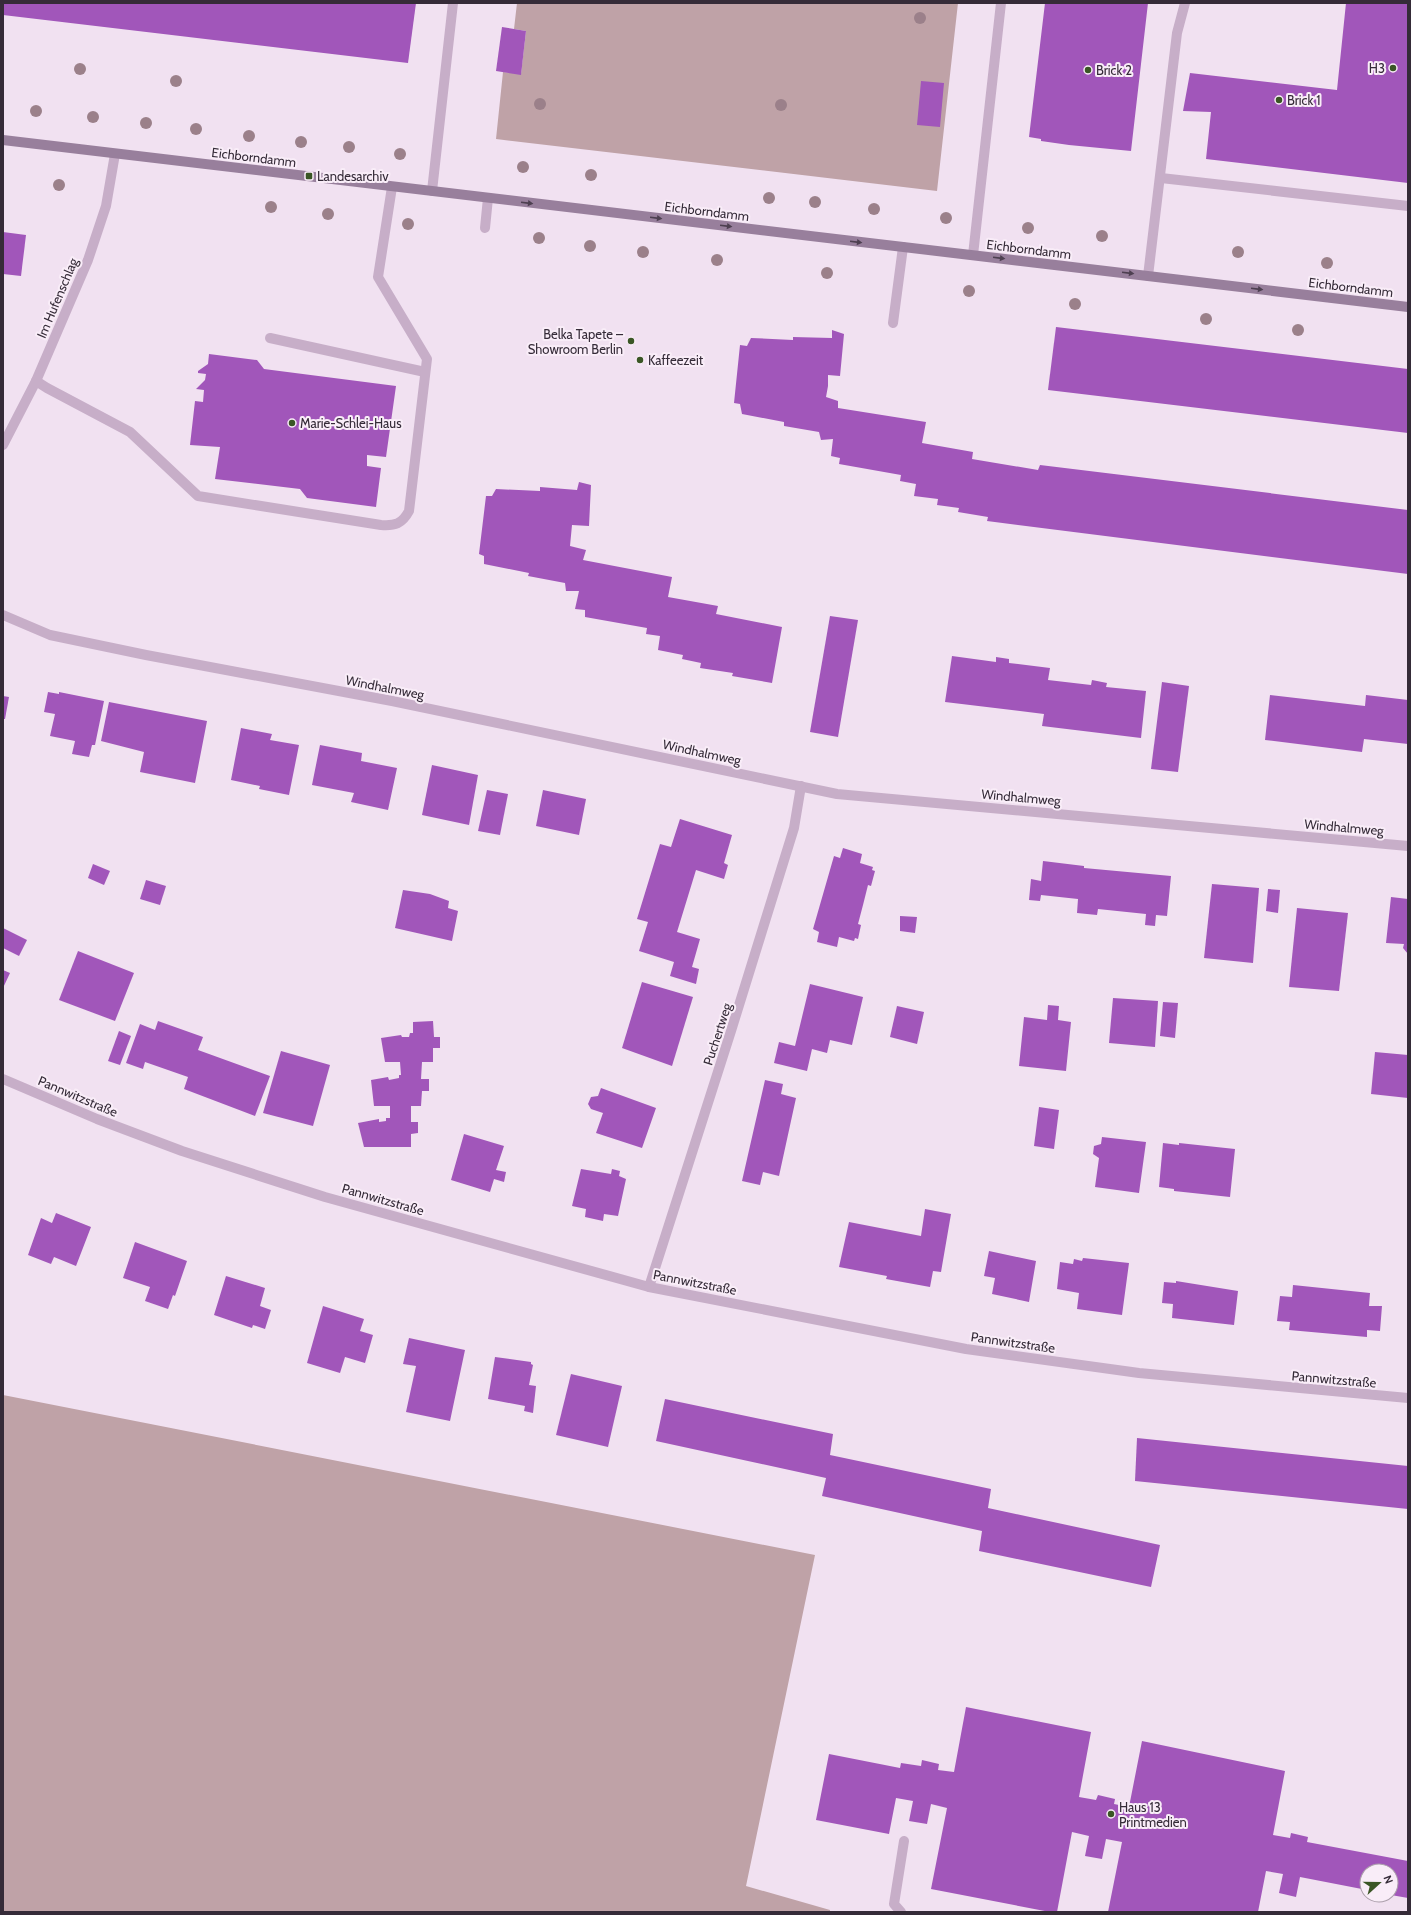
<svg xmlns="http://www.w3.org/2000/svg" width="1411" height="1915" font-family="Cabin,sans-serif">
<rect width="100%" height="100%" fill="#f1e1f1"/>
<g fill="#bfa2a7">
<path d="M517 3H958L937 191 496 139 503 72 521 74 526 31 514 29Z"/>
<path d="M3 1395 815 1555 746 1886 830 1910V1912H3Z"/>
</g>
<g fill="#a156ba">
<path d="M3 3H416L408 63 3 15Z"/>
<path d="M1045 3H1148L1131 151 1069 145 1041 141V139L1029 137Z"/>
<path d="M1346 3H1408V183L1206 159 1211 112 1183 111 1190 73 1337 90Z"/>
<path d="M502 27 526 31 521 75 496 71Z"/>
<path d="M921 81 944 83 940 127 917 125Z"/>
<path d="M3 232 26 235 21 276 3 274Z"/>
<path d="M1056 327 1408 369V433L1048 390Z"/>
<path d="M832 330 844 334 840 376 828 375V386L826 397 838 401V408L926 422 922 443 973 452 972 459 1038 470 1040 465 1408 510V574L987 521 988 517 958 512 959 508 937 505 938 499 914 496 916 484 900 481 901 475 839 464 840 458 831 456 833 439 821 440 819 432 784 426V422L742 414 740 404 734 403 740 345 747 346 751 338 793 340V337L832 338Z"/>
<path d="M209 354 257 360 264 369 396 386 386 457 367 455V466L381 468 376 507 307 498 300 489 215 479 220 447 190 445 195 401 203 402 204 390 196 389 205 380 206 374 198 373V371L208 364Z"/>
<path d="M579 482 591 485 589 526 572 525 570 546 586 550 583 560 672 577 668 597 718 606 716 614 782 627 772 683 732 676 733 673 700 668 701 663 682 659 683 655 658 650 660 636 646 634 647 628 585 617V610L575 609 579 591H566L565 583 528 576 529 573 484 564V556L479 554 486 496H492L496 489 540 491V487L577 490Z"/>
<path d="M830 616 858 620 838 737 810 732Z"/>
<path d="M952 656 996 662V657L1009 659V663L1050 668 1048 680 1091 685 1092 680 1107 683 1106 687 1146 691 1141 738 1042 726 1044 714 945 702Z"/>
<path d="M1162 682 1189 686 1178 772 1151 769Z"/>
<path d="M48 692 59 694V692L104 701 95 745H92L89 757 72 754 75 741 50 736 55 714 44 712Z"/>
<path d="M1270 695 1365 706 1366 695 1408 700V744L1364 739 1362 752 1265 740Z"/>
<path d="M3 696 9 697 5 719H3Z"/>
<path d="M109 702 207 721 195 783 140 772 144 752 101 741Z"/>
<path d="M241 728 272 734 270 740 299 745 289 795 259 789 260 786 231 780Z"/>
<path d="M320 745 362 753 361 761 397 768 388 810 351 802 354 793 312 785Z"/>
<path d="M432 765 478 775 469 825 422 815Z"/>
<path d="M487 790 508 794 500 835 478 831Z"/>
<path d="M543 790 586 799 579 835 536 826Z"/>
<path d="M680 819 732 835 724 863 728 865 724 879 696 870 677 932 700 939 692 967 699 969 696 984 670 976 674 962 639 951 648 922 637 919 660 844 671 847Z"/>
<path d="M843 848 862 854 860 863 873 867 872 870 875 871 871 886 868 885 863 905 858 924 861 925 858 939 855 938 854 941 839 937 837 947 817 942 819 932 813 929 834 856 840 858Z"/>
<path d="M1043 861 1084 866V868L1171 876 1167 916 1156 915 1155 926 1145 925 1146 914 1098 909 1097 915 1077 913 1078 899 1041 895 1040 901 1029 900 1031 879 1041 881Z"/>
<path d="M93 864 110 871 104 885 88 878Z"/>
<path d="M146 880 166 886 160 905 140 899Z"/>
<path d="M1212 884 1259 888 1253 963 1204 958Z"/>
<path d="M1268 889 1280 890 1278 913 1266 911Z"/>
<path d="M403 890 430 894 449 901 448 908 458 911 452 941 395 928Z"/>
<path d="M1391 897 1408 899V954L1403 948 1404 944 1386 943Z"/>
<path d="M1297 908 1348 913 1339 991 1289 987Z"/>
<path d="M900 916 917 917 915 933 900 931Z"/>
<path d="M3 928 27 940 19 956 3 948Z"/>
<path d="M78 951 134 973 115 1021 59 1000Z"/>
<path d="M3 970 10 973 3 988Z"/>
<path d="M642 982 693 997 672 1066 622 1048Z"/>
<path d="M810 984 863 997 852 1045 830 1040 827 1053 812 1049 807 1071 774 1063 779 1042 795 1046Z"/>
<path d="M1113 998 1158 1001 1155 1047 1109 1043Z"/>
<path d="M1163 1002 1178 1003 1175 1038 1160 1036Z"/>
<path d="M1048 1005 1059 1006 1058 1020 1071 1022 1066 1071 1019 1066 1024 1017 1047 1020Z"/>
<path d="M897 1006 924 1012 917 1044 890 1037Z"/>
<path d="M158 1021 203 1037 198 1050 270 1076 255 1116 184 1089 188 1077 145 1062 143 1069 126 1063 140 1024 155 1030Z"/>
<path d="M433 1021 434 1037H440V1048H433V1062H422L421 1079H429V1091H422L421 1106H411V1122H418V1133L411 1134V1147H364L358 1123 379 1119V1122L386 1121V1118H390V1106H374L371 1080 388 1077 389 1080 399 1078V1075H401L400 1062H385L381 1038 401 1035 402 1037H409L410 1033H413V1022Z"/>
<path d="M119 1031 131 1036 120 1065 108 1061Z"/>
<path d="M281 1051 330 1065 313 1126 263 1113Z"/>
<path d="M1375 1052 1408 1055V1098L1371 1094Z"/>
<path d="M765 1080 783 1084 781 1094 796 1098 779 1176 763 1172 760 1185 742 1181Z"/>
<path d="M601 1088 656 1108 642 1148 596 1133 603 1113 591 1109 588 1104 591 1097 598 1096Z"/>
<path d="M1039 1107 1059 1110 1054 1149 1034 1146Z"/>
<path d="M464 1134 504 1146 496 1170 506 1172 504 1182 494 1179 490 1192 451 1180Z"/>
<path d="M1102 1137 1146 1142 1139 1193 1095 1187 1099 1158 1093 1154 1094 1146 1101 1144Z"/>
<path d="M1163 1143 1179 1145V1143L1235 1149 1230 1197 1174 1191V1189L1159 1187Z"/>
<path d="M581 1169 611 1174 612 1169 620 1171 619 1176 626 1179 618 1216 604 1214 603 1221 585 1217 586 1209 572 1206Z"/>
<path d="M925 1209 951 1214 941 1272 933 1271 930 1287 886 1279 887 1276 839 1267 849 1222 921 1236Z"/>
<path d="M56 1213 91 1227 76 1266 54 1257 51 1264 28 1255 41 1218 52 1223Z"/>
<path d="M135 1242 187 1261 175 1296 173 1295 168 1309 145 1301 150 1287 123 1278Z"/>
<path d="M989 1251 1036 1261 1029 1302 992 1294 995 1278 984 1276Z"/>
<path d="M1083 1258 1129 1263 1122 1315 1077 1309 1079 1293 1057 1289 1060 1262 1073 1264 1074 1259 1082 1261Z"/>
<path d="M226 1276 265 1288 260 1306 271 1310 265 1329 253 1325 252 1328 214 1315Z"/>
<path d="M1176 1281 1238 1291 1234 1325 1172 1318 1173 1304 1162 1303 1164 1282 1176 1283Z"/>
<path d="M1293 1285 1370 1293 1369 1306H1382L1380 1331 1367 1330V1337L1289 1330 1290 1322 1277 1321 1280 1296 1292 1297Z"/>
<path d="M323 1306 364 1319 360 1331 373 1335 365 1363 345 1357 340 1373 307 1363Z"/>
<path d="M409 1338 465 1350 450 1421 406 1412 416 1366 403 1364Z"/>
<path d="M495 1357 531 1362V1364L533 1365 529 1385 536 1386 533 1413 524 1411 525 1406 488 1399Z"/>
<path d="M571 1374 622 1386 608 1447 556 1435Z"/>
<path d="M665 1399 833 1434 830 1455 991 1489 988 1508 1160 1545 1151 1587 979 1551 982 1531 822 1496 826 1478 656 1441Z"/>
<path d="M1137 1438 1408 1466V1509L1135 1481Z"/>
<path d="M966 1707 1091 1732 1079 1797 1096 1800 1098 1795 1115 1799 1114 1804 1129 1807 1142 1741 1285 1771 1273 1835 1290 1838 1291 1833 1308 1837 1307 1842 1408 1861V1898L1391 1895V1871H1367V1890L1300 1877 1296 1897 1279 1893 1283 1874 1266 1871 1258 1912H1108L1122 1842 1106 1839 1102 1859 1085 1856 1089 1836 1072 1832 1057 1912H1050L931 1889 947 1808 931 1804 927 1824 909 1821 913 1801 896 1798 889 1834 816 1820 829 1754 900 1768 901 1763 921 1766 922 1760 939 1764 938 1770 954 1772Z"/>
</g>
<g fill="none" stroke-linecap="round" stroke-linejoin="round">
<g stroke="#c7aec8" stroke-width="10">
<path d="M1161 178 1408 206"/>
<path d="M432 191 453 3"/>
<path d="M485 228 488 198"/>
<path d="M973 255 1001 3"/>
<path d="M1148 276 1177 33 1185 3"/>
<path d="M893 323 903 247"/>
<path d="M270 338 425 372"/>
<path d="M36 381 47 388 130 432 198 496 381 525C395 526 402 524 409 511L427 359 378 277 392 187"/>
<path d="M901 1912 894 1904 904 1841"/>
</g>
<g stroke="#c7aec8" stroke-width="10">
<path d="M3 445 36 381 88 260 106 206 115 154"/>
<path d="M3 615 50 635 146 655 392 701 837 794 1408 846"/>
<path d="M3 1079 97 1119 182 1151 325 1197 649 1287 966 1349 1139 1373 1408 1398"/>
<path d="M649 1287 731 1031 794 828 801 786"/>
</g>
<path stroke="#987f9c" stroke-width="10" d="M3 140 1408 307"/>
</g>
<g fill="#9b808a">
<circle cx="920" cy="18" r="6"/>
<circle cx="80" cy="69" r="6"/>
<circle cx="176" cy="81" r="6"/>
<circle cx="540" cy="104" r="6"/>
<circle cx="781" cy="105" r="6"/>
<circle cx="36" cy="111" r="6"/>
<circle cx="93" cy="117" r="6"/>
<circle cx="146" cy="123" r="6"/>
<circle cx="196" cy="129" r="6"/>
<circle cx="249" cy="136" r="6"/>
<circle cx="301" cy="142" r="6"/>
<circle cx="349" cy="147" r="6"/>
<circle cx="400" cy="154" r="6"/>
<circle cx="523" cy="167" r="6"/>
<circle cx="591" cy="175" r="6"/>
<circle cx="59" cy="185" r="6"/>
<circle cx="769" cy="198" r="6"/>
<circle cx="815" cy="202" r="6"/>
<circle cx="271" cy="207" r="6"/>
<circle cx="874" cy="209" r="6"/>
<circle cx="328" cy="214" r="6"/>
<circle cx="946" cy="218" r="6"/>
<circle cx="408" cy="224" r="6"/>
<circle cx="1028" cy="228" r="6"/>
<circle cx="1102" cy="236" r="6"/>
<circle cx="539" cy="238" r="6"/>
<circle cx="590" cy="246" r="6"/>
<circle cx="643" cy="252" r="6"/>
<circle cx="1238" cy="252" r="6"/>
<circle cx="717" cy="260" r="6"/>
<circle cx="1327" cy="263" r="6"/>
<circle cx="827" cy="273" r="6"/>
<circle cx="969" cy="291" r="6"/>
<circle cx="1075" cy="304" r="6"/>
<circle cx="1206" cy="319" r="6"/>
<circle cx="1298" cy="330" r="6"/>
</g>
<defs><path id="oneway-solid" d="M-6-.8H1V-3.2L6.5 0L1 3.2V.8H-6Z"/></defs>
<g fill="#4e4051">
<use href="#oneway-solid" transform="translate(527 203) rotate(7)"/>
<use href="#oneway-solid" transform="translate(656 218) rotate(7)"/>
<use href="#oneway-solid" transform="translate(726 226) rotate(7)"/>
<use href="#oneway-solid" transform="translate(856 242) rotate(7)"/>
<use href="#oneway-solid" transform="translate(999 258) rotate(7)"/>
<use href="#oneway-solid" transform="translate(1128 273) rotate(7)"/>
<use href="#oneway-solid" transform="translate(1257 289) rotate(7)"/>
</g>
<g fill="#3a5625" stroke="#f9edf8" stroke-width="1.5">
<circle cx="1393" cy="68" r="4"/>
<circle cx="1088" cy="70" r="4"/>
<circle cx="1279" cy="100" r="4"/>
<rect x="305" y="172" width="8" height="8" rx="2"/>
<circle cx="631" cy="341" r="4"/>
<circle cx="640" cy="360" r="4"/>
<circle cx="292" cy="423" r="4"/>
<circle cx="1111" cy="1814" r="4"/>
</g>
<g text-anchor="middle" stroke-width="4" stroke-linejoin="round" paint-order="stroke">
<g font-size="13" fill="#352b38" stroke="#f9edf8" text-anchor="start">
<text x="1385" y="73" text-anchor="end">H3</text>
<text x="1096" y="75">Brick 2</text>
<text x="1287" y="105">Brick 1</text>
<text x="317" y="181">Landesarchiv</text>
<text x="623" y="339" text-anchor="end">Belka Tapete –<tspan x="623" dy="15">Showroom Berlin</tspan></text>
<text x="648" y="365">Kaffeezeit</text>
<text x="300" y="428">Marie-Schlei-Haus</text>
<text x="1119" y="1812">Haus 13<tspan x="1119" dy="15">Printmedien</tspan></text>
</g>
<g font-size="13" fill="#352b38" stroke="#f9edf8">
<text transform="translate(254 157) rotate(7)" y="5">Eichborndamm</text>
<text transform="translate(707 211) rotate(7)" y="5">Eichborndamm</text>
<text transform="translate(1029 249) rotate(7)" y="5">Eichborndamm</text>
<text transform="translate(1351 287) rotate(7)" y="5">Eichborndamm</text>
<text transform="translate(57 298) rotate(-67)" y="5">Im Hufenschlag</text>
<text transform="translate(385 687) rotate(11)" y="5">Windhalmweg</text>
<text transform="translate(702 752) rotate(12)" y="5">Windhalmweg</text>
<text transform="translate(1021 797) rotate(5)" y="5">Windhalmweg</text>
<text transform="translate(1344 827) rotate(5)" y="5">Windhalmweg</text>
<text transform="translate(717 1034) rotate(-72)" y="5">Puchertweg</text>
<text transform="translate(78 1096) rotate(23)" y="5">Pannwitzstraße</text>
<text transform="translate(383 1199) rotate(16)" y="5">Pannwitzstraße</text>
<text transform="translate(695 1282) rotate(11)" y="5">Pannwitzstraße</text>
<text transform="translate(1013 1342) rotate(8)" y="5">Pannwitzstraße</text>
<text transform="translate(1334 1379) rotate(5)" y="5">Pannwitzstraße</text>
</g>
</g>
<rect width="1411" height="1915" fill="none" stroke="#352b38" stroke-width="8"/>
<g transform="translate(1379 1883) rotate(69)"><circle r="19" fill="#f9edf8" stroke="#ab9fab"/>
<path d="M0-3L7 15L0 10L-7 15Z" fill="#3a5625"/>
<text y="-6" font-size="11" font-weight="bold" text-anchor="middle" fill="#352b38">N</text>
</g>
</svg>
